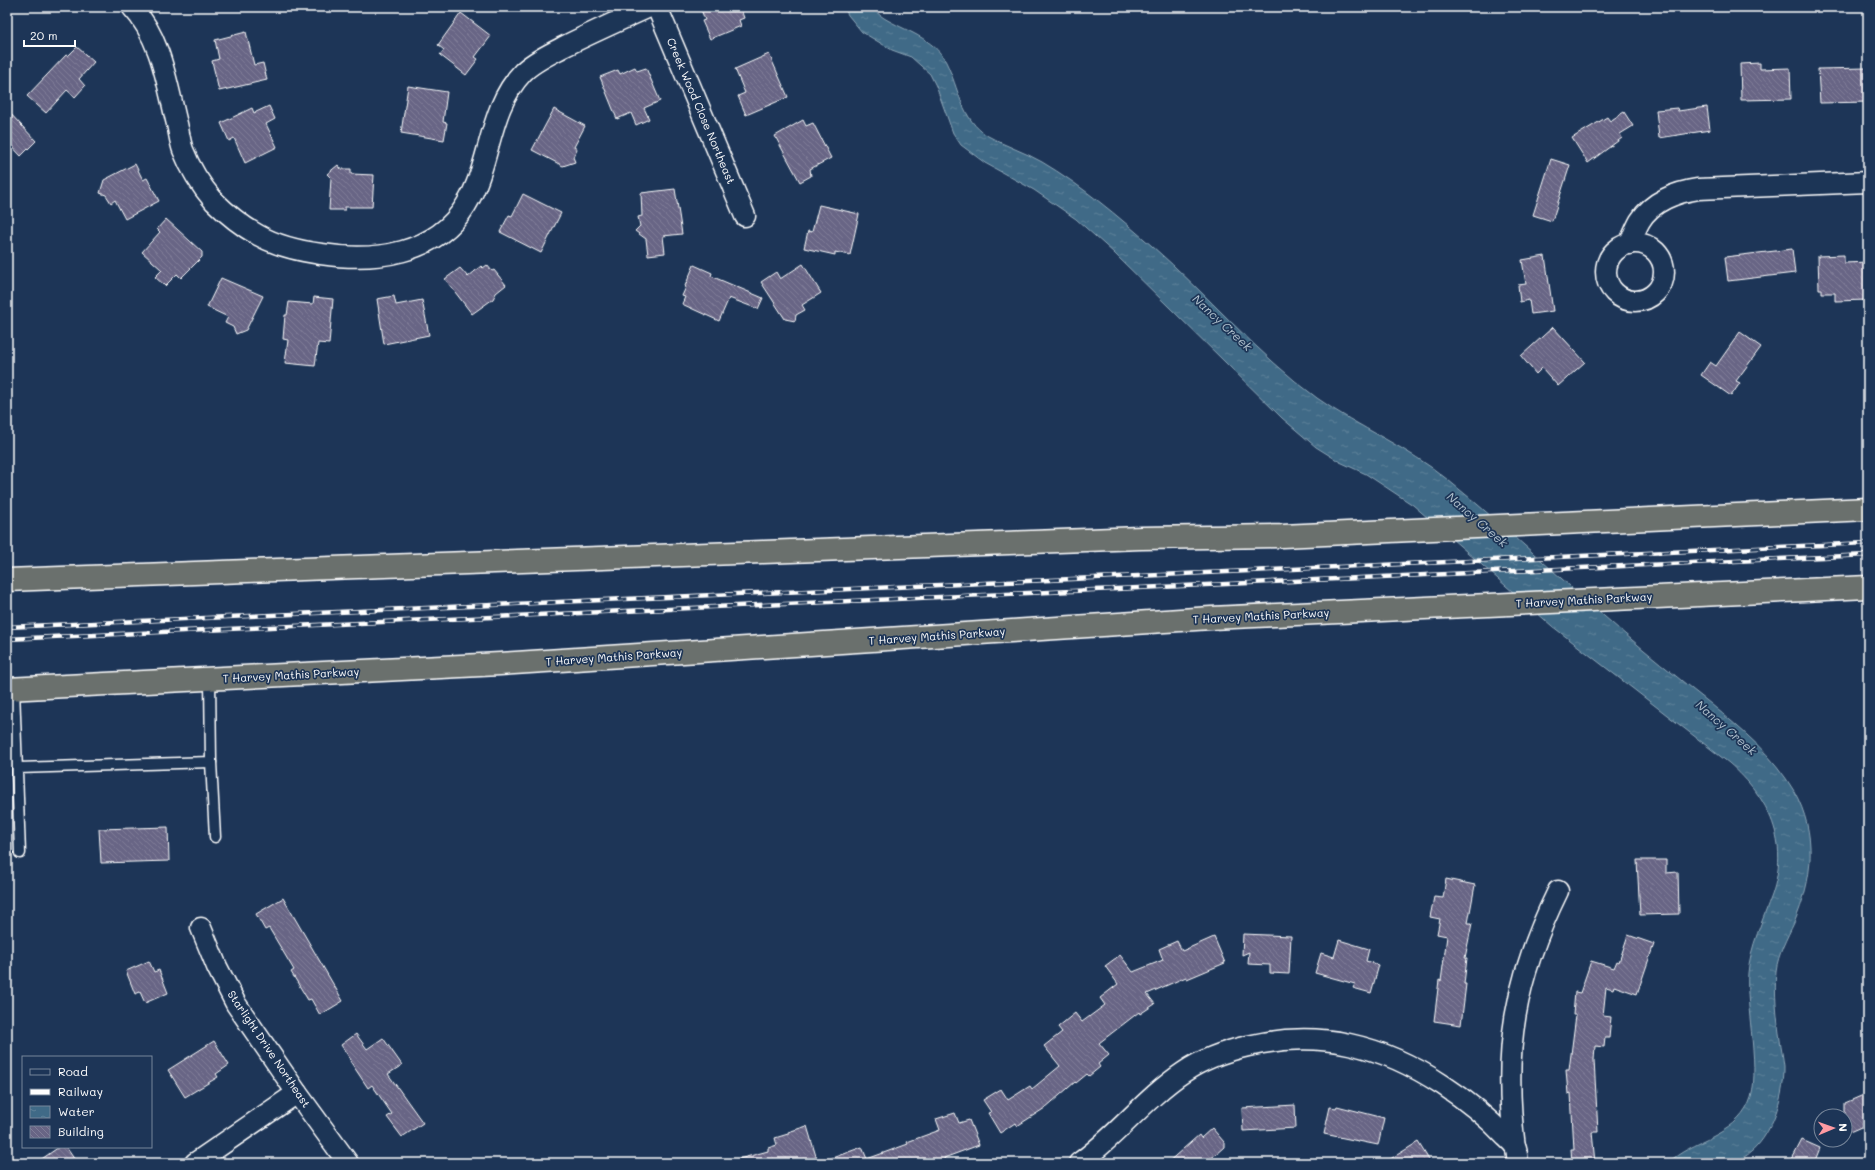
<svg xmlns="http://www.w3.org/2000/svg" width="1875" height="1170" font-family="Mali,sans-serif">
<defs>
<pattern id="water-ripples" width="26" height="14" patternUnits="userSpaceOnUse"><rect width="26" height="14" fill="#406a87"/><path d="M2 4q2-2 4 0t4 0M15 11q2-2 4 0t4 0" fill="none" stroke="#5d8099"/></pattern>
<pattern id="building-back-hatch" width="6" height="6" patternUnits="userSpaceOnUse"><rect width="6" height="6" fill="#686585"/><path d="M-1 5l2 2M0 0l6 6M5-1l2 2" fill="none" stroke="#7f7c97"/></pattern>
</defs>
<rect width="100%" height="100%" fill="#1d3557"/>
<filter id="ink" filterUnits="userSpaceOnUse"><feTurbulence type="fractalNoise" baseFrequency=".025" numOctaves="2"/><feDisplacementMap in="SourceGraphic" scale="8" xChannelSelector="R" yChannelSelector="G"/><feConvolveMatrix kernelMatrix="1 2 1 2 8 2 1 2 1" color-interpolation-filters="sRGB"/></filter>
<g filter="url(#ink)">
<path fill="url(#water-ripples)" stroke="#8ca6b7" d="M844 7C852 7 864 5 870 8 875 10 879 15 884 18 905 31 934 38 946 62 959 88 961 120 988 136 1005 146 1025 152 1042 162 1081 185 1118 216 1152 246 1207 294 1258 355 1317 398 1359 428 1408 447 1448 480 1515 534 1577 595 1644 650 1666 668 1688 686 1711 704 1742 730 1773 755 1794 791 1818 834 1813 879 1794 923 1787 938 1778 954 1776 971 1774 992 1777 1020 1780 1040 1781 1048 1783 1057 1784 1066 1785 1099 1767 1157 1728 1163 1710 1166 1686 1163 1668 1163 1692 1140 1734 1137 1749 1103 1762 1075 1745 1008 1748 973 1750 947 1763 920 1772 895 1790 842 1770 799 1729 763L1552 626 1413 505 1366 474 1340 462 1316 447 1282 418 1114 253 1076 219 1034 190 985 163 961 145 953 133 936 86 930 74 911 57 892 50 862 32 848 15Z"/>
<g fill="url(#building-back-hatch)" stroke="#fff">
<path d="M700 7H740L744 18 739 20 741 26 710 39 702 21 705 20Z"/>
<path d="M461 13 491 36 475 57 478 59 466 75 440 55 444 50 438 45Z"/>
<path d="M246 32 254 65 263 63 267 80 219 91 212 61 219 59 215 40Z"/>
<path d="M77 47 94 62 79 79 85 86 75 97 67 90 46 113 27 96 66 55 68 56Z"/>
<path d="M769 54 788 97 746 115 738 96 745 93 735 69Z"/>
<path d="M1760 63V69L1790 68 1791 99 1741 100 1740 64Z"/>
<path d="M635 67 637 71 646 68 660 101 644 108 649 119 636 125 631 113 617 119 600 77 618 70 620 74Z"/>
<path d="M1868 68V102L1820 103 1818 69Z"/>
<path d="M408 86 447 92 443 122 447 123 444 140 401 133Z"/>
<path d="M269 106 275 119 266 124 277 147 245 163 234 138 229 141 221 123 252 108 254 113Z"/>
<path d="M1707 107 1710 130 1659 138 1656 110 1677 108 1678 111Z"/>
<path d="M554 109 585 126 574 147 577 149 573 157 575 162 563 166 532 150Z"/>
<path d="M7 110 36 141 21 156 7 141Z"/>
<path d="M1624 112 1633 126 1620 134 1622 138 1588 163 1572 138 1607 117 1610 121Z"/>
<path d="M803 120 806 126 813 123 831 158 810 169 811 176 800 182 775 136Z"/>
<path d="M1551 159 1570 165 1552 221 1533 215Z"/>
<path d="M135 164 143 180 147 178 159 201 125 219 115 200 111 203 106 195 100 193 104 180Z"/>
<path d="M338 165 341 169H351V174L374 175 372 207H345V210H329L331 178 327 174Z"/>
<path d="M675 189 682 234 663 236 665 253 648 255 646 239 635 231 640 226 638 217 642 216 641 193Z"/>
<path d="M523 194 561 213 541 253 500 232 509 215 512 216Z"/>
<path d="M819 205 859 214 850 255 835 252V255L804 248 808 231 812 232Z"/>
<path d="M166 219 202 252V257L181 278 177 274 165 286 155 277 162 270 142 252 160 232 157 229Z"/>
<path d="M1792 249 1795 273 1728 281 1725 257Z"/>
<path d="M1844 255V263L1868 262V300L1835 301V293H1822V289H1819L1818 256Z"/>
<path d="M1545 256 1553 311 1531 314 1529 300 1520 302 1518 285 1526 284 1522 260Z"/>
<path d="M803 264 821 293 802 305 805 310 796 315 795 321 785 319 761 282 776 272 780 279Z"/>
<path d="M487 265 492 271 494 270 506 285 496 293 493 299 472 314 445 279 460 268 468 277 481 266 483 268Z"/>
<path d="M694 265 712 273 711 276 763 298 758 309 729 298 719 321 682 304 685 297 682 296 686 287 685 286Z"/>
<path d="M221 278 263 296 246 330 236 334 233 327 225 323 228 317 207 307Z"/>
<path d="M394 296 396 305 422 300 429 335 384 344 377 299Z"/>
<path d="M314 297 333 299 329 344 318 343 315 366 285 363 288 340 283 339 285 315H287L289 302 313 304Z"/>
<path d="M1553 327 1585 362 1558 386 1542 368 1536 374 1521 356Z"/>
<path d="M1740 332 1761 347 1736 381 1740 383 1731 396 1701 375 1710 362 1716 366Z"/>
<path d="M168 827 169 861 101 863 99 829Z"/>
<path d="M1637 860H1666V873L1678 872 1679 914 1640 915Z"/>
<path d="M1446 879 1475 885 1468 923H1472L1465 958H1467L1464 984H1466L1461 1025 1434 1021 1439 980 1441 981 1447 936 1437 934 1440 919 1430 917 1434 897 1443 898Z"/>
<path d="M283 898 343 1001 320 1015 311 999 308 1000 291 972 294 970 269 928 265 930 256 914Z"/>
<path d="M1243 934 1291 936 1289 974 1270 973V965L1248 964 1249 952 1242 955Z"/>
<path d="M1628 935 1654 944 1637 994 1614 986 1613 989 1606 987 1603 1016 1611 1017 1609 1038H1605L1604 1047 1595 1046 1594 1060 1598 1132H1592L1595 1163H1572L1571 1150H1574L1571 1093 1568 1094 1566 1070H1569L1576 1015H1573L1575 992 1580 993 1591 961 1614 968 1617 961 1619 962Z"/>
<path d="M1214 937 1225 963 1187 979 1186 977 1147 994 1155 1004 1140 1014 1139 1012 1099 1043 1109 1055 1098 1064 1100 1067 1089 1076 1087 1074 1076 1083 1075 1082 1045 1108 1017 1126 1015 1123 1000 1133 988 1113 991 1112 983 1100 1001 1089 1008 1100 1030 1086 1032 1089 1060 1066 1044 1046 1062 1032 1058 1027 1075 1013 1082 1022 1105 1005 1100 998 1118 984 1105 966 1120 955 1133 972 1163 960 1159 949 1177 941 1182 951Z"/>
<path d="M1339 940 1369 949 1366 961 1379 965 1371 993 1353 988 1355 984 1315 973 1321 953 1334 957Z"/>
<path d="M149 961 154 972 159 970 168 993 145 1003 140 992 135 994 126 971Z"/>
<path d="M356 1034 367 1049 383 1038 402 1065 388 1074 423 1123 402 1137 387 1117 392 1114 372 1085 368 1088 350 1061 351 1060 341 1045Z"/>
<path d="M214 1041 229 1065 216 1074 218 1077 185 1097 168 1070Z"/>
<path d="M1868 1093V1124L1845 1134V1103Z"/>
<path d="M1295 1105 1296 1128 1243 1131 1242 1108Z"/>
<path d="M1337 1106 1384 1118 1378 1145 1324 1134 1330 1107 1336 1108Z"/>
<path d="M955 1113 959 1123 969 1120 979 1145 944 1158 946 1163H825L824 1161 862 1147 867 1159 908 1144 907 1142 940 1130 936 1119Z"/>
<path d="M807 1126 818 1163H740L739 1159 768 1151V1148L777 1145 775 1138 788 1134V1132Z"/>
<path d="M1212 1128 1224 1142V1147L1206 1163H1167L1199 1135 1201 1138Z"/>
<path d="M1802 1140 1820 1148 1814 1163H1790Z"/>
<path d="M1418 1142 1431 1163H1384Z"/>
<path d="M59 1147H66L77 1163H36Z"/>
</g>
<g fill="none" stroke-linecap="round" stroke-linejoin="round">
<g stroke="#fff" stroke-width="13">
<g id="service">
<path d="M14 689 20 853"/>
<path d="M211 762 215 837"/>
<path d="M18 768 211 762 210 679"/>
</g>
</g>
<g stroke="#fff" stroke-width="23">
<g id="minor">
<path d="M132 7C161 38 167 84 177 124 179 132 180 142 183 150 190 168 202 187 214 201 227 214 242 226 258 235 277 246 300 251 321 254 374 262 436 255 466 205 492 163 487 110 523 72 534 61 550 54 563 47 591 33 620 20 649 7"/>
<path d="M657 7 745 216"/>
<circle cx="1635" cy="272" r="29"/>
<path d="M1629 244C1633 236 1636 228 1640 221 1652 201 1677 192 1698 189L1868 182"/>
<path d="M201 928 217 967 236 1004 297 1093 348 1163"/>
<path d="M1515 1147C1502 1051 1515 978 1558 891"/>
<path d="M195 1163 297 1093"/>
<path d="M1079 1163C1117 1136 1145 1098 1184 1072 1203 1059 1226 1051 1248 1046 1320 1029 1382 1045 1443 1085 1466 1100 1487 1117 1506 1137 1509 1140 1514 1144 1516 1148 1517 1153 1517 1158 1518 1163"/>
</g>
</g>
<g stroke="#fff" stroke-width="25">
<g id="motorway">
<path d="M7 580 1141 538 1282 536 1868 509"/>
<path d="M7 689 500 664 1211 618 1868 587"/>
</g>
</g>
<use href="#service" stroke="#1d3557" stroke-width="10"/>
<use href="#minor" stroke="#1d3557" stroke-width="20"/>
<use href="#motorway" stroke="#6b706d" stroke-width="22"/>
<g stroke="#fff" stroke-width="4.5">
<g id="rail">
<path d="M7 627 1868 543"/>
<path d="M7 639 1868 555"/>
</g>
</g>
<use href="#rail" stroke="#1d3557" stroke-width="3" stroke-dasharray="9" stroke-linecap="butt"/>
</g>
</g>
<g text-anchor="middle" stroke-width="3.5" stroke-linejoin="round" paint-order="stroke">
<g font-size="11" fill="#fff" stroke="#1d3557">
<text transform="translate(701 111) rotate(67)" y="4">Creek Wood Close Northeast</text>
<text transform="translate(1584 600) rotate(-3)" y="4">T Harvey Mathis Parkway</text>
<text transform="translate(1261 616) rotate(-3)" y="4">T Harvey Mathis Parkway</text>
<text transform="translate(937 636) rotate(-4)" y="4">T Harvey Mathis Parkway</text>
<text transform="translate(614 657) rotate(-4)" y="4">T Harvey Mathis Parkway</text>
<text transform="translate(291 675) rotate(-3)" y="4">T Harvey Mathis Parkway</text>
<text transform="translate(269 1049) rotate(56)" y="4">Starlight Drive Northeast</text>
</g>
<g font-size="12" font-style="italic" fill="#b3c3cf" stroke="#1d3557">
<text transform="translate(1222 323) rotate(43)" y="4">Nancy Creek</text>
<text transform="translate(1477 520) rotate(41)" y="4">Nancy Creek</text>
<text transform="translate(1726 728) rotate(41)" y="4">Nancy Creek</text>
</g>
</g>
<rect width="1875" height="1170" fill="none" stroke="#1d3557" stroke-width="24"/>
<rect x="12" y="12" width="1851" height="1146" fill="none" stroke="#fff" stroke-width="1.5" filter="url(#ink)"/>
<rect x="22" y="1056" width="130" height="92" fill="#1d3557" stroke="#77869a"/>
<rect x="30" y="1069" width="20" height="6" fill="#1d3557" stroke="#77869a"/>
<text x="58" y="1076" font-size="12" fill="#ffffff">Road</text>
<rect x="30" y="1089" width="20" height="6" fill="#ffffff" stroke="#77869a"/>
<text x="58" y="1096" font-size="12" fill="#ffffff">Railway</text>
<rect x="30" y="1106" width="20" height="12" fill="url(#water-ripples)" stroke="#77869a"/>
<text x="58" y="1116" font-size="12" fill="#ffffff">Water</text>
<rect x="30" y="1126" width="20" height="12" fill="url(#building-back-hatch)" stroke="#77869a"/>
<text x="58" y="1136" font-size="12" fill="#ffffff">Building</text>
<g transform="translate(1833 1128) rotate(88)"><circle r="19" fill="#1d3557" stroke="#77869a"/>
<path d="M0-3L7 15L0 10L-7 15Z" fill="#ff9aa2"/>
<text y="-6" font-size="11" font-weight="bold" text-anchor="middle" fill="#ffffff">N</text>
</g>
<path d="M24 40v6h51v-6" fill="none" stroke="#ffffff" stroke-width="2"/>
<text x="30" y="40" font-size="12" fill="#ffffff" stroke="#1d3557" stroke-width="3" paint-order="stroke">20 m</text>
</svg>
